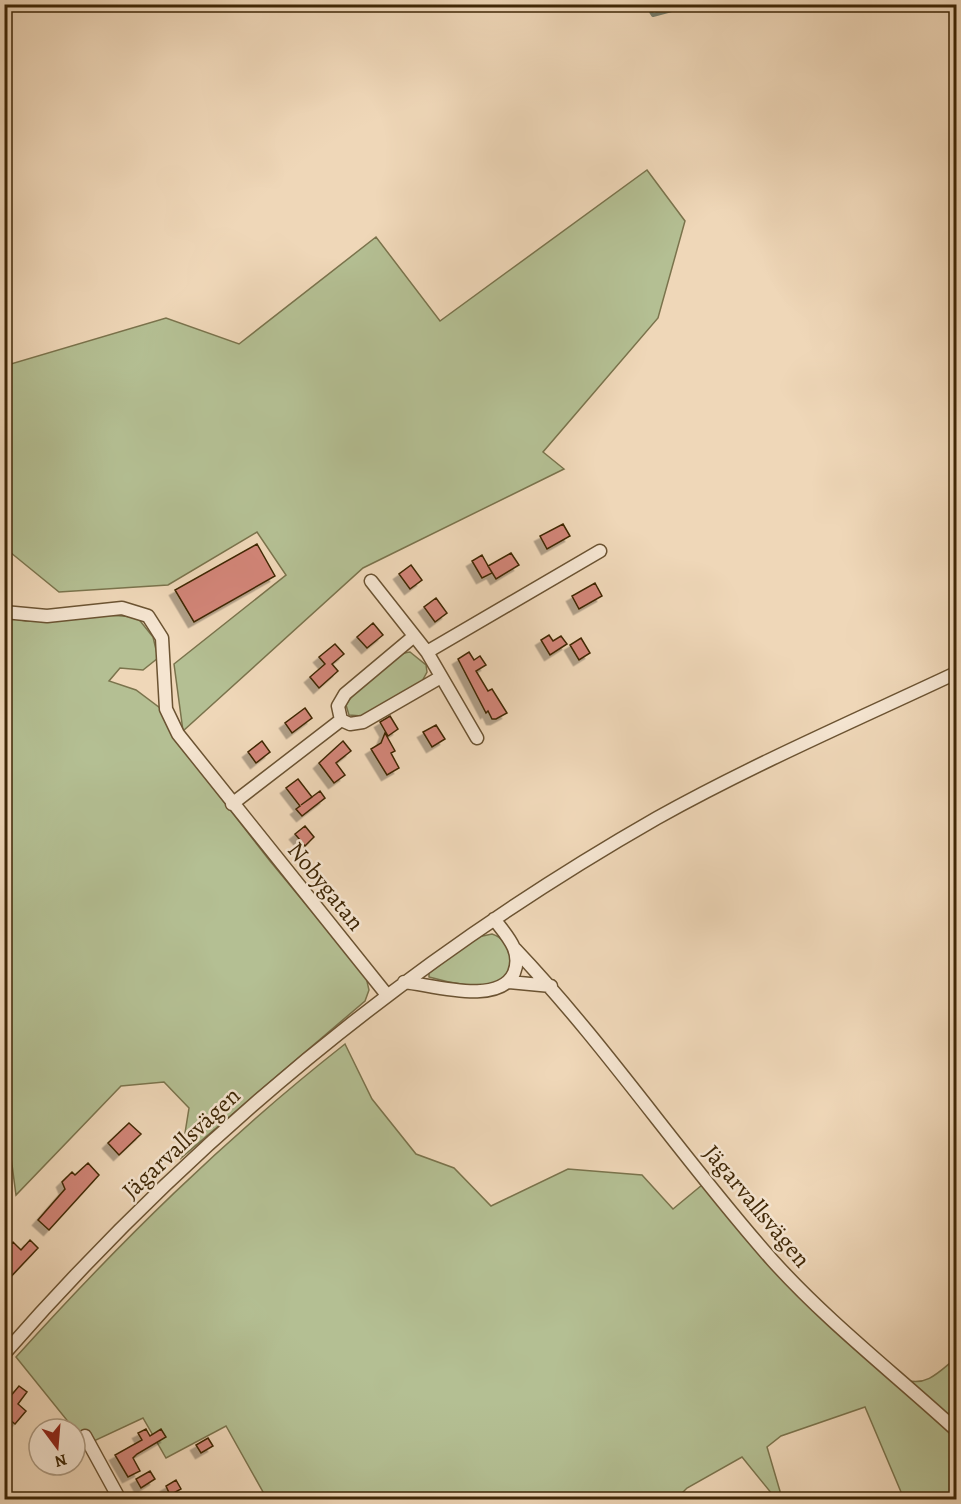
<svg xmlns="http://www.w3.org/2000/svg" width="961" height="1504" font-family="Alegreya,serif">
<style>
.green{fill:#b4bf93;stroke:#7a734c;stroke-width:1.5}
.lines{fill:none;stroke-linecap:round;stroke-linejoin:round}
.stream{stroke:#767e6e;stroke-width:4}
.building{fill:#d28578;stroke:#3f2706;stroke-width:1.5;filter:url(#shadow)}
.minor-casing{stroke:#6b5332;stroke-width:15}
.minor{stroke:#f5e5d1;stroke-width:12}
.labels{text-anchor:middle;stroke-width:5;stroke-linejoin:round;paint-order:stroke}
.street-label{font-size:24px;fill:#3f2706;stroke:#f5e5d1}
</style>
<defs>
<filter id="shadow"><feDropShadow dx="-5.5" dy="5.5" stdDeviation="0" flood-color="#0004"/></filter>
</defs>
<rect width="100%" height="100%" fill="#efd7b8"/>
<filter id="stains"><feTurbulence type="fractalNoise" baseFrequency=".00333" numOctaves="4"/><feColorMatrix values="0 0 0 0 .2 0 0 0 0 .09 0 0 0 0 .02 0 0 0 .5 -.17"/></filter>
<radialGradient id="worn" r=".72"><stop offset=".6" stop-color="#630" stop-opacity="0"/><stop offset="1" stop-color="#630" stop-opacity=".3"/></radialGradient>
<path class="green" d="M647,170L685,221L658,318L543,452L564,469L363,568L183,731L174,664L286,575L257,532L168,585L59,592L5,548L4,366L166,318L239,344L376,237L440,321Z
M107,615L137,617L153,637L158,658L143,670L120,668L109,681L136,690L164,711L176,740L270,861L366,977L369,990L365,1001L181,1158L189,1108L164,1082L121,1086L16,1195L4,1104V617L26,621Z
M410,652L426,665L427,672L421,683L362,716L349,715L346,705C355,689 393,653 410,652Z
M492,934C512,940 518,971 498,982C482,990 446,982 429,977V973L478,937Z
M345,1044L372,1099L416,1154L454,1168L491,1206L568,1169L642,1175L673,1209L702,1185L787,1284L956,1435V1499H904L865,1407L781,1436L767,1447L782,1498L772,1494L742,1457L687,1488L676,1499H267L226,1426L166,1458L143,1418L94,1441L74,1429L16,1357C120,1242 223,1140 345,1044Z
M956,1358V1425L906,1380C927,1387 941,1370 956,1358Z"/>
<g class="lines">
<path class="stream" d="M646,4L653,15L694,4"/>
</g>
<path class="building" d="M563,524L570,536L547,549L540,536Z
M257,544L275,576L194,622L175,590Z
M511,553L519,565L496,579L488,566Z
M482,555L492,573L482,578L472,561Z
M411,565L422,580L410,589L399,574Z
M595,583L602,596L579,609L572,596Z
M436,598L447,613L435,622L424,607Z
M373,623L383,635L367,648L357,637Z
M549,635L553,641L561,636L567,644L550,655L541,640Z
M581,638L590,653L579,660L570,645Z
M335,644L344,654L332,664L338,671L319,688L310,677L325,664L319,657Z
M469,652L474,660L480,656L486,665L476,671L488,691L492,689L507,713L496,719H492L488,711L486,713L458,659Z
M305,708L312,718L292,733L285,723Z
M390,716L398,729L388,736L380,722Z
M436,725L445,739L432,747L423,732Z
M385,733L395,751L391,753L399,768L387,775L371,749L381,743Z
M262,741L270,752L256,763L248,752Z
M343,741L351,751L336,763L345,775L334,783L319,763Z
M298,779L312,797L301,805L320,791L325,798L302,816L296,809L300,806L286,788Z
M305,826L314,837L305,846L295,834Z
M129,1123L141,1134L119,1155L108,1143Z
M88,1163L99,1175L49,1230L38,1220L65,1189L62,1182L72,1172L75,1175Z
M30,1240L38,1248L4,1284V1252L13,1242L21,1250Z
M19,1386L27,1392L18,1404L26,1411L15,1424L4,1415V1404Z
M146,1429L150,1436L161,1429L166,1437L137,1454L133,1458L140,1471L128,1477L115,1455L142,1440L138,1433Z
M208,1438L213,1446L201,1453L196,1445Z
M150,1471L155,1479L141,1488L136,1479Z
M176,1480L181,1489L170,1495L166,1486Z"/>
<g class="lines">
<defs>
<path id="minor" d="M371,581L427,652L477,738
M4,612L47,616L122,608L148,616L162,638L166,709L178,734L387,995
M413,637L345,694L338,706L341,720L350,724L363,722L441,677
M427,652L600,551
M232,804L341,720
M515,949C608,1047 683,1160 773,1261C828,1322 895,1374 956,1430
M404,982C433,985 499,1006 514,973C523,951 506,935 494,919
M509,982L551,986
M4,1354C191,1140 410,959 657,818C754,764 856,720 956,673
M85,1436L120,1500"/>
</defs>
<use href="#minor" class="minor-casing"/>
<use href="#minor" class="minor"/>
</g>
<g class="labels">
<g class="street-label">
<text transform="translate(326 886) rotate(51)" y="8">Nobygatan</text>
<text transform="translate(181 1143) rotate(-43)" y="8">Jägarvallsvägen</text>
<text transform="translate(757 1206) rotate(50)" y="8">Jägarvallsvägen</text>
</g>
</g>
<rect width="961" height="1504" fill="none" stroke="#efd7b8" stroke-width="24"/>
<rect x="6" y="6" width="949" height="1492" fill="none" stroke="#3f2706" stroke-width="3"/>
<rect x="12" y="12" width="937" height="1480" fill="none" stroke="#3f2706" stroke-width="1.5"/>
<g transform="translate(57 1447) rotate(164)"><circle r="28" fill="#f5e5d1" stroke="#ac9980" stroke-width="1.5"/>
<path d="M0-4.5L10 22L0 15L-10 22Z" fill="#8f2418"/>
<text y="-9" font-size="16" font-weight="bold" text-anchor="middle" fill="#3f2706">N</text>
</g>
<rect width="100%" height="100%" filter="url(#stains)"/>
<rect width="100%" height="100%" fill="url(#worn)"/>
</svg>
